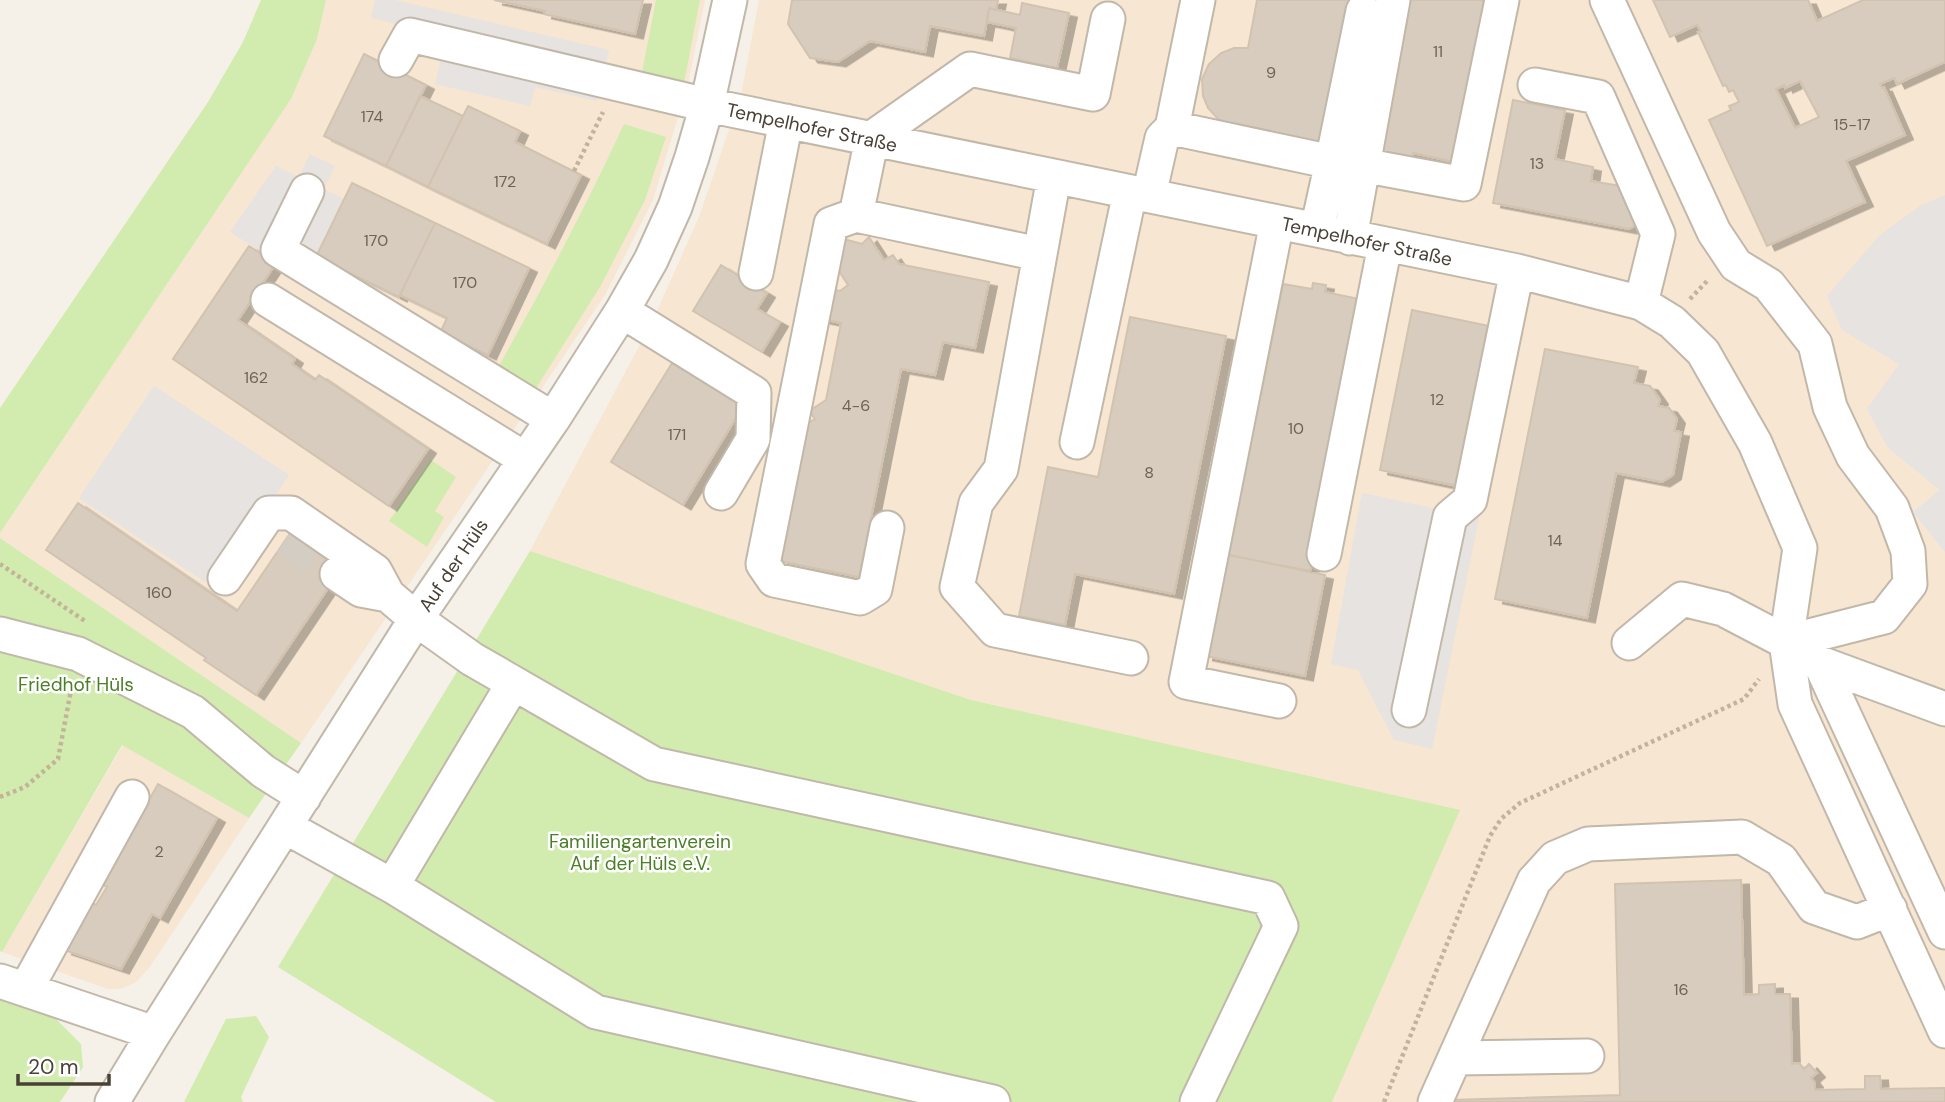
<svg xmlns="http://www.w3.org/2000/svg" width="1945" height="1102" font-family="'DM Sans',sans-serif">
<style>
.commercial{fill:#f7e6d2}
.green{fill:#d2ebaf}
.parking{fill:#e6e3e0}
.building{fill:#d7ccbd;stroke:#d2c3b0;stroke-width:2;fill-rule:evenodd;filter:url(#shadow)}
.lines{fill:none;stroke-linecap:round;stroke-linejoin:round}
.minor-tunnel{stroke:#d3cdc4;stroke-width:33;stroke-dasharray:33 17;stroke-linecap:butt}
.minor-casing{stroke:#c1b8aa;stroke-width:37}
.path{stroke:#c3b39a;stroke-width:4.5;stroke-dasharray:3.5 3.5;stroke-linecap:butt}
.minor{stroke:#fff;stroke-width:33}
.labels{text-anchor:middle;stroke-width:5;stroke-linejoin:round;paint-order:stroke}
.number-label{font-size:16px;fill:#6c6458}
.street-label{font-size:19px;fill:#494136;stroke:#fff}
.park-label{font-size:19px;fill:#4b7e26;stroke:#fff}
</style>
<defs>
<filter id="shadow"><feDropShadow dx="8" dy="4.5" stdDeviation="0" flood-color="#0004"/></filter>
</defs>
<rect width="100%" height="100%" fill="#f5f0e8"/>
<path class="commercial" d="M326,0H705L688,84L653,200L605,295L301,743L0,538V533L291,99L317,39Z
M759,0H1945V1102H1332L1459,811L971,700L530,551L653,320L699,217L741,95Z
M123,745L249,818L149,968L135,983L120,989H108L2,952Z"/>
<path class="green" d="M261,0H326L317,39L291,99L0,533V408L208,102L243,42Z
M656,0H700L684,83L642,72Z
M624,124L666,137L645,200L600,287L531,396L495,373C541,291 585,209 624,124Z
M431,460L456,477L435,511L444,517L427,547L389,521Z
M0,538L301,743L249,818L122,745L2,952L0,951Z
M530,551L971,700L1460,810L1332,1102H496L278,967Z
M0,994L50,1013L81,1044L83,1067L60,1102H0Z
M256,1016L269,1037L241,1097L243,1102H184L226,1019Z"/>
<path class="parking" d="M375,0H395L609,50L597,101L535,87L530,106L435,84L446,36L371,18Z
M310,154L335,166L324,189L344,199L305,278L230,232L276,166L299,177Z
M1945,195V552L1913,512L1940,490L1888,448L1867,409L1899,364L1842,330L1827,296L1880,235L1920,206Z
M154,386L289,475L258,522L249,516L205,582L79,498Z
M1362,493L1479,518L1432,749L1394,740L1358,670L1331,664Z"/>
<path class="building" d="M494,0H643L635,34L544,14L545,11Z
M792,0H998L996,10L989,8L984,36L930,26L925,52L870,41L838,62L810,58L788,24Z
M1257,0H1351L1323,144L1231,126L1219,120L1208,108L1203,96L1202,79L1209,64L1221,53L1234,48H1248Z
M1404,0H1491L1459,163L1413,153L1412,160L1378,153Z
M1653,0H1808L1817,21L1863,0H1945V62L1897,84L1894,78L1880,84L1882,88L1884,87L1905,135L1846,161L1865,202L1767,246L1709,120L1731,110L1729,106L1739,102L1733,90L1729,92L1726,85L1723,86L1698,32L1701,31L1697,25L1670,37ZM1800,81L1819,117L1795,128L1776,89L1784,85L1785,88Z
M1022,3L1069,13L1057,68L1010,58L1016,28L987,22L989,8L1020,15Z
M364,54L426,85L386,166L324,136Z
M420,96L463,116L428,187L386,166Z
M1513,100L1565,110L1555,159L1593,167L1591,181L1626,187L1637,224L1629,229L1493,203Z
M468,106L520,131L515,142L581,175L547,244L428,187Z
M352,183L435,223L399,297L316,257Z
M435,223L529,268L488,355L440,333L447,318L400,295Z
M869,237L884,260L893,255L899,264L989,282L975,348L943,342L935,375L901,369L859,577L779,561L806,424L815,419L809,411L826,400L841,323L817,318L823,287L840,291L848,285L833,262L841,258L844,239L862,244Z
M249,246L276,263L238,320L295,359L292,364L315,380L319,375L428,449L389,506L173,359Z
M721,265L767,293L757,309L780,322L762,352L693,311Z
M1313,283L1326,285L1325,292L1364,300L1310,571L1228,555L1283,284L1312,289Z
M1412,310L1494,327L1462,487L1380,470Z
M1130,317L1226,336L1174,594L1075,574L1065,625L1019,616L1048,467L1098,477Z
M1545,349L1638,367L1634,383L1650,386L1660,400L1658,406L1669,408L1677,419L1674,431L1681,432L1673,475L1662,482L1616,473L1587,618L1495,599Z
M672,363L743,406L683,505L611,462Z
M78,503L237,611L295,526L347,560L256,695L204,660L206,658L46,550Z
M1225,554L1325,575L1305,676L1205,656Z
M158,784L217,818L160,918L152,914L121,969L64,950L91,902L96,905L107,887L101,884Z
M1741,880L1744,995L1759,994V985L1775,984V994H1790L1792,1064L1799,1063L1804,1069L1809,1064L1817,1073L1811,1078L1815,1083V1090L1865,1089V1076H1880L1881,1089L1945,1088V1102H1451V1100L1620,1095L1615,884Z"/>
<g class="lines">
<path class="minor-tunnel" d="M286,539L337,574"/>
<defs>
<path id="minor" d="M1607,0L1714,232L1736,265L1769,285L1815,344L1830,407L1853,456L1892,508L1908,551L1910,584L1884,617L1786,642
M396,60L410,35L707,105L1517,271L1641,303L1672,322L1703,352L1755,443L1800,548L1786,642L1795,704L1945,1031
M1535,85L1598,97L1658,234L1641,303
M1172,128L1332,162L1363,11
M1362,165L1464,184L1502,0
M1054,177L1001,469L976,503L957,587L995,630L1131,658
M307,191L278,250L553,419
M1149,195L1162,138L1172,128L1198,0
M856,215L872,138L970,69L1093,94L1108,19
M1277,222L1186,682L1279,701
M1317,230L1332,162
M1350,238L1393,0
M756,273L786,121
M268,300L525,459
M622,311L754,393L753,439L721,493
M1077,442L1130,192
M887,528L875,589L860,598L774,580L763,564L831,224L856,215L1039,254
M1324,554L1385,245
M337,574L361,590L388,595L416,619L472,659L654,764L1268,898L1281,926L1197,1102
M225,578L269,513H291L375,571L388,595
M0,634L78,654L193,712L263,771L304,797
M1629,643L1682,599L1723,609L1786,642L1820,663L1945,932
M1820,663L1945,709
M1409,710L1450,517L1470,500L1517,271
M286,827L392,886L596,1012L993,1102
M392,886L513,684
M0,981L154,1033
M26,989L132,797
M1455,1058L1587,1056
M112,1102L154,1033L416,619L553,419L622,311L651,260L675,207L692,157L707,105L730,0
M1435,1102L1534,881L1555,858L1588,844L1742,837L1781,860L1814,907L1857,922L1890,909"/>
</defs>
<use href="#minor" class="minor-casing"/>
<path class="path" d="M574,171L603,112
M1690,299L1708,280
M0,564L85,621
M0,797L25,787L58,759L72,685
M1384,1102L1490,836L1501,819L1520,803L1744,699L1759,679"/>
<use href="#minor" class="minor"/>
</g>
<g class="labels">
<g class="number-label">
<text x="1438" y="57">11</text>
<text x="1271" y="78">9</text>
<text x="372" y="122">174</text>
<text x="1852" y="130">15-17</text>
<text x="1537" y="169">13</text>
<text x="505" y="187">172</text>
<text x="376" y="246">170</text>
<text x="465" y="288">170</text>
<text x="256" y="383">162</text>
<text x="1437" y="405">12</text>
<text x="856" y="411">4-6</text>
<text x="1296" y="434">10</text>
<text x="677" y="440">171</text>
<text x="1149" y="478">8</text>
<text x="1555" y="546">14</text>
<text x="159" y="598">160</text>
<text x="159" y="857">2</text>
<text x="1681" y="995">16</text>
</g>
<g class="street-label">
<text transform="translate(812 127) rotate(12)" y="7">Tempelhofer Straße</text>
<text transform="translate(1367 241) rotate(12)" y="7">Tempelhofer Straße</text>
<text transform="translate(453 565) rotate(-56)" y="7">Auf der Hüls</text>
</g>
<g class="park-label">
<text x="76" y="691">Friedhof Hüls</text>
<text x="640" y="848">Familiengartenverein<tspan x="640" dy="22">Auf der Hüls e.V.</tspan></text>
</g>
</g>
<path d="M18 1074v10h91v-10" fill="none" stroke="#494136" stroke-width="3.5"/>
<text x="28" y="1074" font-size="21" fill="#494136" stroke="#ffffff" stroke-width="5" paint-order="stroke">20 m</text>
</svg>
